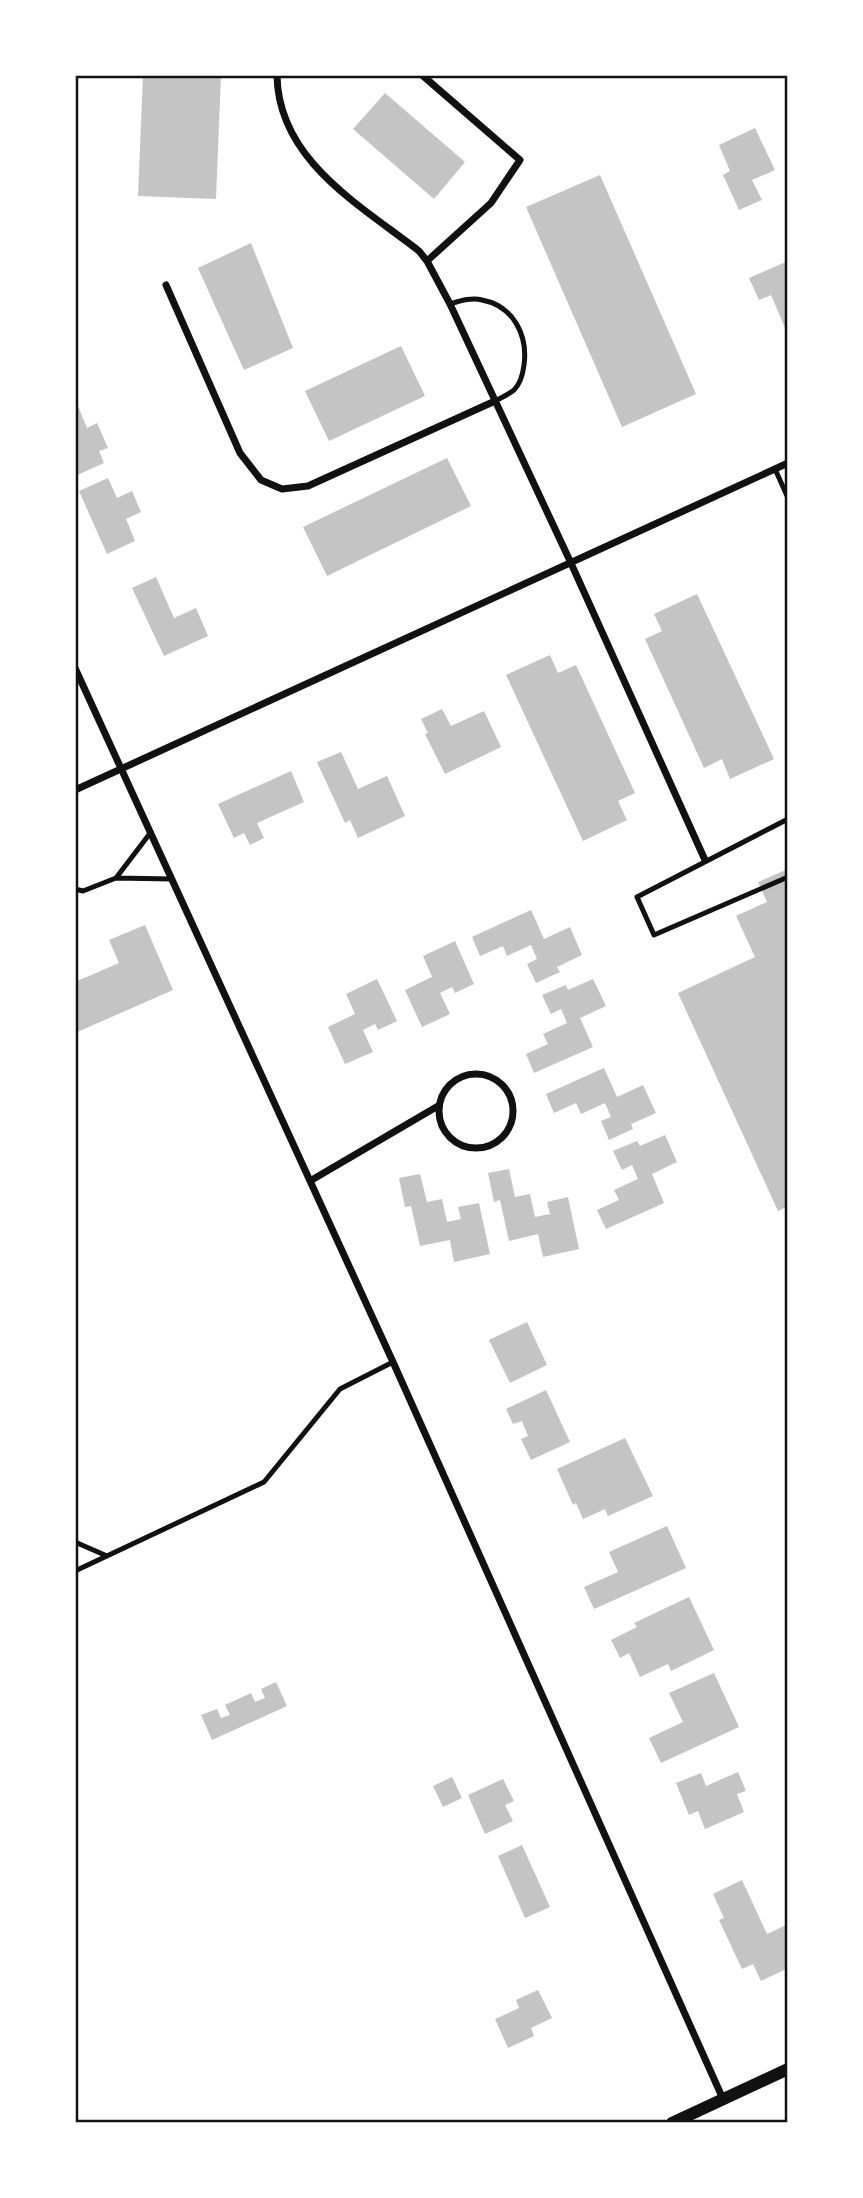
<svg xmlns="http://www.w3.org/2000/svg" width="863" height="2198" font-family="Montserrat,sans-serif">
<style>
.building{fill:#c4c4c4}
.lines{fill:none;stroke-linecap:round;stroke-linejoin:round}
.service{stroke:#111;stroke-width:5}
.minor{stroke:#111;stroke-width:7}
.tertiary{stroke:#111;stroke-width:12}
.neatline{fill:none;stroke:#111;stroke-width:2.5}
</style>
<rect width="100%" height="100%" fill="#fff"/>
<path class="building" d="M143,75H221L216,199L138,196Z
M385,93L465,162L434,199L353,129Z
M755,128L775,170L752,180L762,200L739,210L723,175L730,171L719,145Z
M600,175L696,394L622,427L526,207Z
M251,243L293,348L244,370L198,268Z
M788,261V335L771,295L759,300L749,278Z
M401,346L425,396L329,441L305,391Z
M78,406L87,428L97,423L108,448L99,451L104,463L75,476V407Z
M447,458L471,506L327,576L303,527Z
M108,478L117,498L132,491L141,512L126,519L135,541L107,554L79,491Z
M156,577L174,618L196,608L208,636L164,656L132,588Z
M697,594L774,759L730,779L722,759L704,768L645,639L662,631L654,614Z
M550,655L558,673L576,665L635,793L618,801L627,820L583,841L506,675Z
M442,709L451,726L484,711L501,747L445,774L425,734L428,733L421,719Z
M341,752L358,789L387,776L405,816L358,838L350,820L345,823L317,762Z
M291,771L304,802L257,823L264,838L250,845L244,833L234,838L218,804Z
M788,869V1206L778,1211L678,993L755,957L736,916L767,902L758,882Z
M531,910L544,939L570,927L582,955L557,967L560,972L536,983L527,964L537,959L531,945L507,956L503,946L480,956L472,937Z
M145,925L173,990L75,1033V982L119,963L109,940Z
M455,941L474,984L455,993L452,987L440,993L450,1014L422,1027L405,990L432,977L423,956Z
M377,979L397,1021L378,1030L375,1024L363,1030L373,1052L345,1064L328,1027L355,1014L346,994Z
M593,979L606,1006L580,1018L593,1047L534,1073L526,1054L548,1044L543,1034L567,1023L561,1009L551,1014L542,995L566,985L568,990Z
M604,1068L617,1097L643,1085L656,1113L631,1124L633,1129L609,1140L601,1121L611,1117L605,1103L581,1114L576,1103L554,1113L546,1094Z
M665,1135L677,1162L652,1174L664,1203L606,1229L597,1210L619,1200L614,1190L638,1179L632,1165L622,1170L613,1151L637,1141L640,1146Z
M509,1169L515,1197L530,1194L535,1217L550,1214L547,1202L568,1197L579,1249L543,1257L538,1234L509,1241L500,1200L494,1202L488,1173Z
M420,1174L427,1202L442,1199L447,1222L461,1219L458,1207L479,1203L490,1254L454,1262L450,1240L420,1246L411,1206L405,1207L399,1178Z
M527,1322L547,1365L510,1383L489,1340Z
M546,1390L570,1442L531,1460L521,1439L528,1436L522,1421L513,1424L506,1409Z
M625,1438L653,1496L608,1516L605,1509L583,1519L576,1503L573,1505L557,1469Z
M667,1526L686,1568L594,1609L584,1587L618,1572L609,1552Z
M689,1597L714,1650L671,1671L668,1664L640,1677L629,1653L620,1658L611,1640L637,1627L634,1623Z
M714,1673L739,1727L661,1763L649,1738L683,1722L669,1693Z
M276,1682L287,1706L212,1740L201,1715L217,1709L221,1718L230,1715L225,1705L251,1693L255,1702L265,1698L261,1689Z
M738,1772L746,1791L737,1794L744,1812L705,1829L698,1811L689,1815L676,1783L701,1773L706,1786Z
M452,1777L462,1798L443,1807L433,1786Z
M503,1779L514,1801L505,1805L513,1821L485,1834L468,1795Z
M522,1845L550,1907L525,1918L498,1856Z
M742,1880L767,1934L788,1924V1968L761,1981L753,1964L742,1969L719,1920L724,1918L713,1894Z
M538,1990L552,2018L531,2028L534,2036L508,2048L495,2019L519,2008L516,2000Z"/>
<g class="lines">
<path class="service" d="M450,304C460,301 472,297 482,300C514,306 528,336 524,365C523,373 520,384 514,390C509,394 501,398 495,401
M775,469L788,498
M788,819L637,897L654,935L788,877
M151,832L116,878L172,879
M75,889L83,891L116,878
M75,1542L107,1556
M75,1571L264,1482L340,1389L393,1362"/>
<path class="minor" d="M277,75C278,160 360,205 419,251L427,261L450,304L570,561L705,860
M422,75L520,160L491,203L427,261
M166,285L240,453L261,480L282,489L308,486L495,401
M75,668L393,1362L723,2099
M75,790L788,463
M439 1111a37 37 0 1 1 74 0a37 37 0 1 1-74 0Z
M310,1181L438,1106"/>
<path class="tertiary" d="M672,2123L788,2069"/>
</g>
<rect width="863" height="2198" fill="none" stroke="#ffffff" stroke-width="154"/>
<rect x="77" y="77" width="709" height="2044" class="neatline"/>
</svg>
